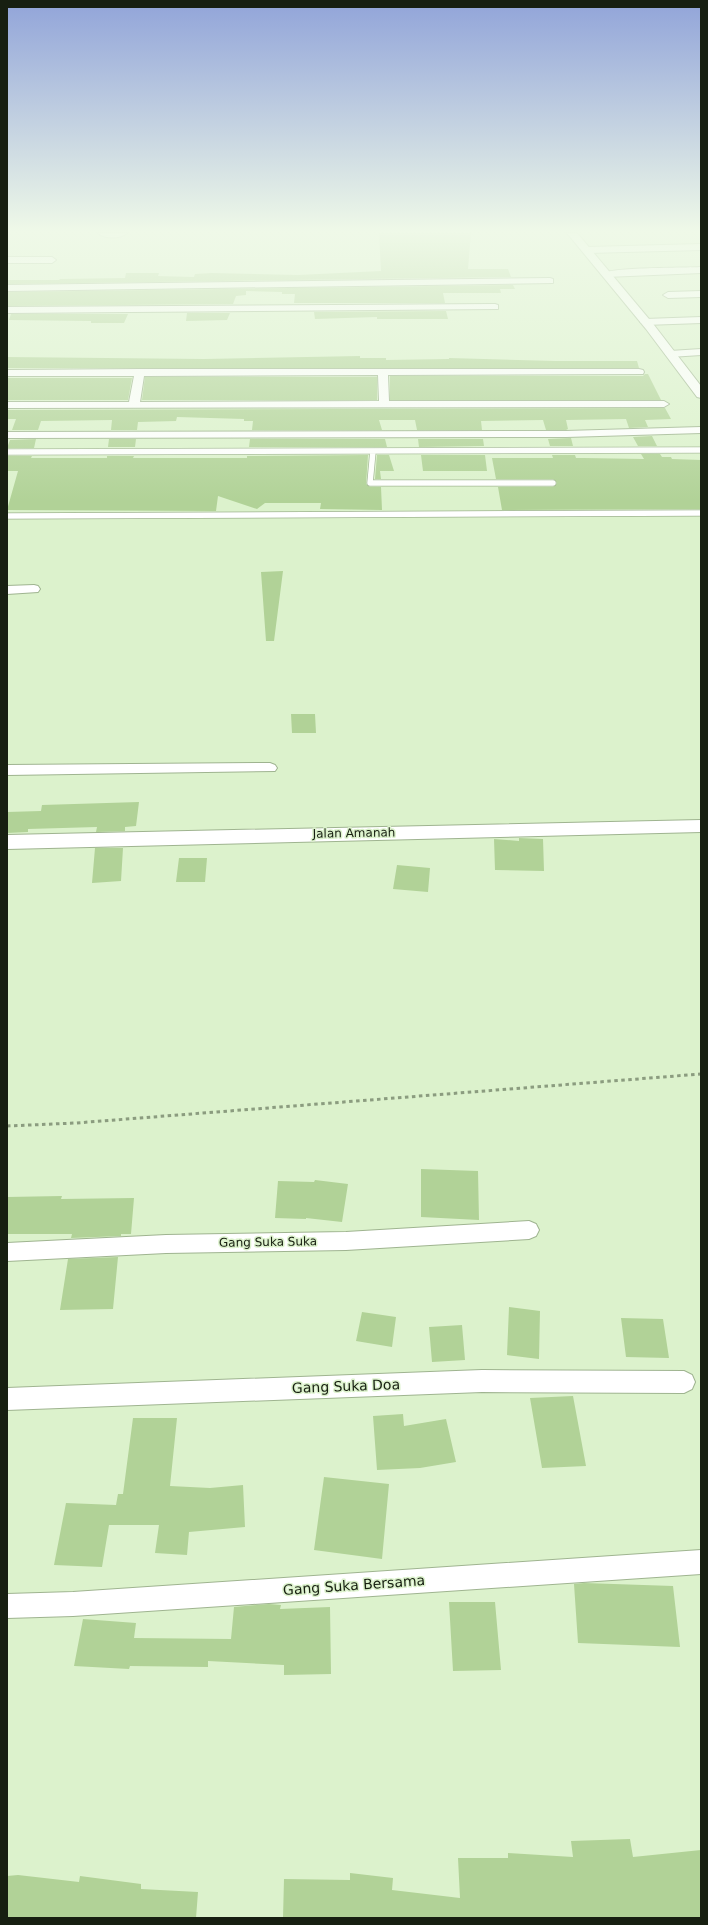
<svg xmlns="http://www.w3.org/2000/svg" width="708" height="1925" font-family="'DejaVu Sans',sans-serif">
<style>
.building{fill:#b1d297}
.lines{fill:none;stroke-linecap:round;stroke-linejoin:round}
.service-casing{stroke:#9fb490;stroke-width:7}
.minor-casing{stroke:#9fb490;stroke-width:2}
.tertiary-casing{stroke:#9fb490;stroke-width:2}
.path{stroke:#8b9c7f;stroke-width:3;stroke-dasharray:3.5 3.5;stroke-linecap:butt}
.service{stroke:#fff;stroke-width:5.5}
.minor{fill:#fff;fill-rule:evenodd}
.tertiary{fill:#fff;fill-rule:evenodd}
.labels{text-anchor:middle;stroke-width:3;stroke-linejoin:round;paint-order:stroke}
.street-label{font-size:12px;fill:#171f11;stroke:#dcf2cc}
.near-street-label{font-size:14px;fill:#171f11;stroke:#dcf2cc}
</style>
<rect width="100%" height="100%" fill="#dcf2cc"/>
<path class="building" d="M379,233H471L468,269H508L511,277L7,284V280H59L60,279L125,278L126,273H159L158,276L194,277L195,274L212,273L298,275L381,271Z
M513,285L515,289H500L501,293H443L445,303H294L295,294H282V292L246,291V295L236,296L233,304L7,306V292Z
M446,311L448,319H377V317L315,319L314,312Z
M187,313H230L227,320L186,321Z
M11,314H128L124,323H91V321L9,320Z
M360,356V358H386V360L449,359V358L556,361H637L639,368H7V357L204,359Z
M645,374H648L661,400H390V376H643Z
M145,377H377V400H142Z
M7,378H132L128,400H7Z
M665,408L671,419L645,420L648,427L629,428L626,419L566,420L568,429L566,430H546L543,420L481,421L482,430H417L415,420H379L382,430H252L253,421H244V419L177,417L176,421L138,422L137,430H111L112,420L41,421L38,430H12L16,419H7V410Z
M652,436L657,446H638L633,437Z
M571,438L573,446H550L548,439Z
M36,439L34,448H7L10,440Z
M109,439H136L135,447H108Z
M250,439H385L387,447H249Z
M418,439H483L484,446L419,447Z
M641,454H660L662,457H671L672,459L701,460V509L502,510L498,487H553L557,483L553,479H496L492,458H553L552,455H575L576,458H583L644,459Z
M368,455L366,484L370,487H381L382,510L320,509L321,503H265L257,509L218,496L216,511L7,510L18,471H7V456H32L31,458H107V456H134L133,458H247V456Z
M377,455H389L394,471H380L381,479H375Z
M421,455H485L487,471H423Z
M283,571L274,641H266L261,572Z
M291,714H315L316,733H292Z
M139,802L136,826L125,827V831L96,832L97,827L28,829V832L7,833V812L41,811L42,805Z
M519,838L543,839L544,871L495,870L494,839L519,841Z
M95,848H123L121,881L92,883Z
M179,858H207L205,882H176Z
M397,865L430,868L428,892L393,889Z
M421,1169L478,1171L479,1220L421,1217Z
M315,1180L348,1184L342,1222L306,1218V1219L275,1218L278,1181L314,1182Z
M62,1196L61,1199L134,1198L131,1234H121V1236L71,1238L72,1234H7V1197Z
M118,1257L113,1309L60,1310L68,1259Z
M509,1307L540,1311L539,1359L507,1355Z
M362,1312L396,1317L392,1347L356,1341Z
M621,1318L663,1319L669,1358L626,1357Z
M462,1325L465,1360L432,1362L429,1327Z
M573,1396L586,1466L542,1468L530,1398Z
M403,1414L404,1426L446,1419L456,1462L420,1468L377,1470L373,1416Z
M133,1418H177L170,1486L210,1488L243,1485L245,1527L189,1532L187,1555L155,1553L159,1525H109L102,1567L54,1565L66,1503L116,1505L118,1494H123Z
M324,1477L389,1484L382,1559L314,1550Z
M584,1583L673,1586L680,1647L578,1643L574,1584Z
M449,1602H495L501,1670L453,1671Z
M269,1604L281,1605L280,1609L330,1607L331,1674L284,1675V1665L208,1661V1667L130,1666L129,1669L74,1666L83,1619L136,1623L134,1638L231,1639L234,1607Z
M630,1839L633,1857L701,1850V1918H283L284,1879L350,1880V1873L393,1878L392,1890L460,1898L458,1858H508V1853L573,1857L571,1841Z
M18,1875L79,1882L80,1876L141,1884V1889L198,1892L196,1918H7V1876Z"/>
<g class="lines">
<defs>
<path id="service" d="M373,451L370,483H553
M7,452L701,450
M7,516L701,513"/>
<path id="minor" d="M98,233H127C120,239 105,239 98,233Z
M701,244V250L588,253L584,250L588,247Z
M7,257H52L56,260L52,263H7Z
M701,267V273L606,277L602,274C609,267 685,268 701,267Z
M550,278L553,279V283L7,291V285Z
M701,291V297L668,298L663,295L668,292Z
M495,304L498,305V309L7,313V307Z
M701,317V323L645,325L640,322L645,319Z
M701,349V355L670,357L665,354L670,351Z
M140,369H639L643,370L644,372L643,374L388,375L389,401H664L669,404L664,407L7,408V402H129L134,376H7V370ZM378,375L379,401L140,402L144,376Z
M701,427V433L566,437L7,438V432L566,431Z
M34,585L38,586L40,589L38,592L7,594V586Z
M270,763L275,765L277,768L275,771L7,775V765Z
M529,1221L536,1224L539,1230L536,1236L529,1239L346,1250L166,1253L7,1261V1243L166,1235L346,1232Z
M482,1370L684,1371L692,1375L695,1382L692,1389L684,1393L482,1392L7,1410V1388Z
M701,1550V1574L73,1616L7,1618V1594L73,1592Z"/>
<path id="tertiary" d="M567,233H577L654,325L701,386V398L697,397L646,329Z
M701,820V832L7,849V835Z"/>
</defs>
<use href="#service" class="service-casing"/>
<use href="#minor" class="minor-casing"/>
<use href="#tertiary" class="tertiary-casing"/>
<path class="path" d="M7,1126L76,1123L701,1074"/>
<use href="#service" class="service"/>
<use href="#minor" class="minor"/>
<use href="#tertiary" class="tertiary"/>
</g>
<linearGradient id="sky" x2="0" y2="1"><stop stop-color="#91a4d9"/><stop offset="0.46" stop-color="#eff9e8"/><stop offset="1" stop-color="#eff9e8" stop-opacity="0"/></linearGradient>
<rect width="708" height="502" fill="url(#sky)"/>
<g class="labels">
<g class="street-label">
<text transform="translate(354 833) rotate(-1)" y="4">Jalan Amanah</text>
<text transform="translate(268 1242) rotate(-1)" y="4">Gang Suka Suka</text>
</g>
<g class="near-street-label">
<text transform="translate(346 1386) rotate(-2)" y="5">Gang Suka Doa</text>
<text transform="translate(354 1585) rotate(-4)" y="5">Gang Suka Bersama</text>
</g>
</g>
<rect width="708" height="1925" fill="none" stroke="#171f11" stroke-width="16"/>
</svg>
